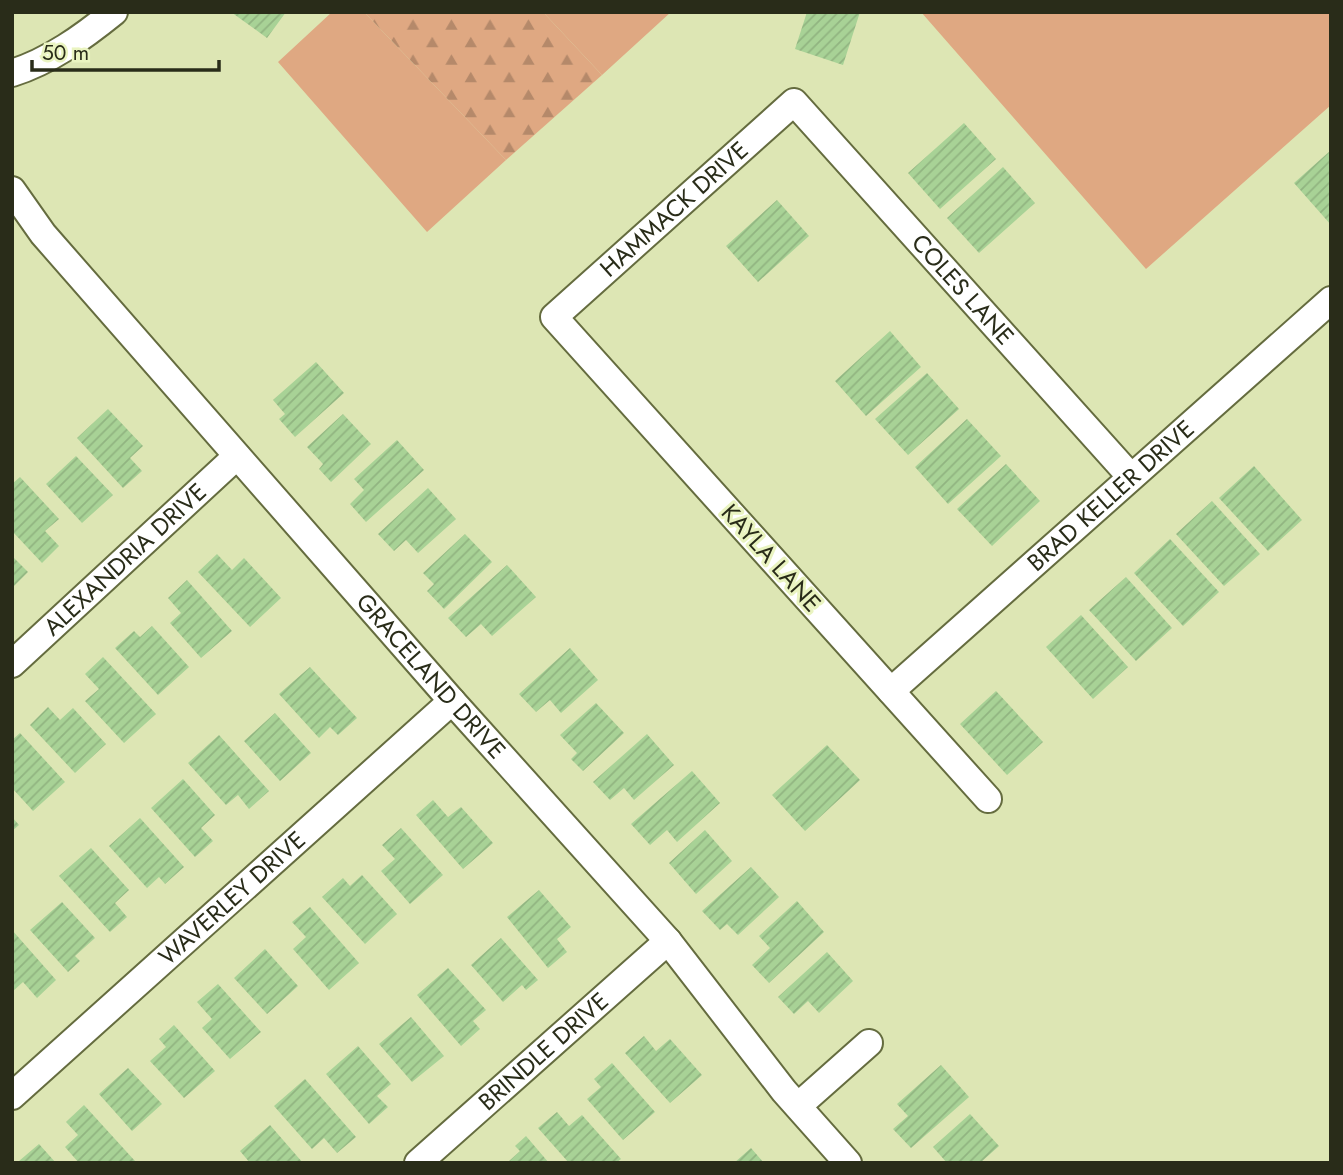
<svg xmlns="http://www.w3.org/2000/svg" width="1343" height="1175" font-family="Jost,sans-serif">
<style>
.green{fill:#dfa882}
.forest{fill:url(#forest-firs)}
.building{fill:url(#building-hatch)}
.lines{fill:none;stroke-linecap:round;stroke-linejoin:round}
.street-casing{stroke:#656c3f;stroke-width:30}
.street{stroke:#fff;stroke-width:26}
.labels{text-anchor:middle;stroke-width:6;stroke-linejoin:round;paint-order:stroke}
.street-label{font-size:24px;fill:#292c19;stroke:#eaf4c1}
</style>
<defs>
<pattern id="forest-firs" width="22" height="20" patternUnits="userSpaceOnUse" patternTransform="scale(1.75)"><rect width="22" height="20" fill="#dfa882"/><path d="M5 1l3.5 6h-7zM16 11l3.5 6h-7z" fill="#b5896a"/></pattern>
<pattern id="building-hatch" width="6" height="6" patternUnits="userSpaceOnUse" patternTransform="scale(1.75)"><rect width="6" height="6" fill="#a8d296"/><path d="M-1 1l2-2M0 6l6-6M5 7l2-2" fill="none" stroke="#91b481"/></pattern>
</defs>
<rect width="100%" height="100%" fill="#dde6b4"/>
<path class="green" d="M332,12H364L506,160L427,232L278,62Z
M543,12H671L602,75Z
M921,12H1331V105L1146,269Z"/>
<path class="forest" d="M364,12H543L602,75L506,160Z"/>
<path class="building" d="M231,12H286L267,38Z
M807,12H860L843,65L795,49Z
M964,123L996,159L940,209L908,173Z
M1330,151L1331,152V225L1294,183Z
M1003,167L1035,203L979,253L947,218Z
M777,200L809,236L758,282L726,246Z
M890,331L921,367L866,416L835,381Z
M316,362L344,393L295,437L279,419L285,414L273,400Z
M927,373L959,409L908,455L875,419Z
M108,409L143,446L130,458L142,471L123,488L77,438Z
M343,414L371,444L331,482L319,469L323,464L307,447Z
M967,419L1001,456L948,504L915,467Z
M397,440L424,470L366,522L350,504L364,490L354,479Z
M76,456L113,495L82,523L46,484Z
M1006,464L1040,501L992,546L957,509Z
M1254,466L1302,520L1268,551L1219,498Z
M20,477L59,519L45,531L59,546L42,563L12,531V484Z
M428,488L456,519L418,553L406,540L394,551L378,534Z
M1212,501L1260,554L1224,586L1176,534Z
M465,534L492,562L444,609L427,591L434,584L423,573Z
M1170,539L1219,592L1183,626L1134,573Z
M217,554L232,570L244,558L281,598L250,627L198,572Z
M12,556L28,572L12,588Z
M507,565L536,597L492,636L481,624L466,637L448,618Z
M1126,577L1172,628L1136,661L1089,610Z
M187,580L232,631L201,658L170,623L181,613L168,598Z
M1081,615L1128,667L1093,699L1046,647Z
M152,626L189,667L158,695L115,648L134,631L140,637Z
M570,648L598,680L561,713L550,700L536,712L519,694Z
M103,657L156,714L124,743L85,701L99,689L85,674Z
M310,667L357,718L338,735L330,727L319,738L279,694Z
M996,691L1043,742L1007,775L960,724Z
M596,703L624,733L583,771L571,759L577,753L560,735Z
M48,707L60,720L73,708L106,744L75,773L30,725Z
M275,713L311,753L280,781L244,741Z
M20,733L65,782L33,811L12,788V740Z
M647,734L674,765L634,800L624,788L610,800L593,782Z
M219,735L269,791L249,809L238,795L226,805L188,763Z
M827,745L860,780L805,831L772,795Z
M692,771L720,803L677,842L667,830L650,845L631,824Z
M183,779L215,815L201,828L213,841L195,857L151,808Z
M433,800L448,817L461,807L493,843L463,869L416,815Z
M12,817L19,825L12,831Z
M140,818L184,867L165,884L159,877L147,888L109,846Z
M401,828L443,875L410,904L381,871L395,859L382,845Z
M705,830L732,861L696,894L669,863Z
M91,848L129,890L115,903L127,917L110,932L59,876Z
M751,867L779,897L738,935L727,924L720,930L702,911Z
M362,875L397,914L365,944L322,897L343,878L350,886Z
M539,890L571,927L557,939L567,952L548,968L507,917Z
M797,901L824,932L769,983L752,965L770,948L759,936Z
M62,902L95,938L75,956L80,961L68,972L30,930Z
M310,907L359,963L329,990L293,949L306,937L292,922Z
M12,930L56,980L37,998L23,982L12,992Z
M501,938L538,980L526,990L522,985L503,1002L471,965Z
M265,949L298,986L267,1014L234,978Z
M827,952L853,981L819,1013L808,1001L794,1014L778,997Z
M448,968L486,1010L473,1021L480,1029L461,1046L417,995Z
M218,984L261,1032L230,1059L202,1028L212,1019L197,1002Z
M411,1017L444,1056L412,1082L379,1044Z
M174,1025L215,1071L184,1098L150,1061L166,1047L159,1039Z
M644,1036L656,1051L670,1039L702,1075L670,1103L625,1053Z
M358,1046L391,1084L377,1096L388,1107L369,1124L326,1074Z
M612,1063L655,1112L623,1140L587,1099L601,1087L594,1079Z
M941,1065L969,1097L911,1148L893,1129L908,1116L897,1104Z
M128,1068L162,1104L132,1131L99,1094Z
M305,1079L356,1137L337,1153L324,1138L312,1149L274,1106Z
M84,1105L135,1161L132,1163H79L65,1147L78,1135L66,1122Z
M557,1112L569,1126L582,1115L621,1159L616,1163H569L538,1128Z
M970,1114L999,1146L980,1163H947L933,1147Z
M270,1125L303,1163H250L240,1151Z
M526,1136L549,1163H507L520,1151L515,1146Z
M39,1144L56,1163H21L19,1161Z
M751,1148L764,1163H734Z"/>
<g class="lines">
<defs>
<g id="street">
<path d="M12,73C50,61 83,37 114,12"/>
<path id="s1" d="M12,190L43,234L452,701L668,941L784,1091L848,1163"/>
<path id="s2" d="M12,664L237,456"/>
<path id="s3" d="M891,691L1331,300"/>
<path id="s4" d="M988,799L554,317L794,102L1131,477"/>
<path id="s5" d="M12,1096L452,701"/>
<path d="M798,1106L869,1043"/>
<path id="s6" d="M418,1163L668,941"/>
</g>
</defs>
<use href="#street" class="street-casing"/>
<use href="#street" class="street"/>
</g>
<g class="labels">
<g class="street-label">
<text dy="8" stroke="none"><textPath href="#s4" startOffset="810">HAMMACK DRIVE</textPath></text>
<text dy="8" stroke="none"><textPath href="#s4" startOffset="1223">COLES LANE</textPath></text>
<text dy="8" stroke="none"><textPath href="#s3" startOffset="294">BRAD KELLER DRIVE</textPath></text>
<text transform="translate(771 558) rotate(48)" y="8">KAYLA LANE</text>
<text dy="8" stroke="none"><textPath href="#s2" startOffset="154">ALEXANDRIA DRIVE</textPath></text>
<text dy="8" stroke="none"><textPath href="#s1" startOffset="642">GRACELAND DRIVE</textPath></text>
<text dy="8" stroke="none"><textPath href="#s5" startOffset="296">WAVERLEY DRIVE</textPath></text>
<text dy="8" stroke="none"><textPath href="#s6" startOffset="168">BRINDLE DRIVE</textPath></text>
</g>
</g>
<rect width="1343" height="1175" fill="none" stroke="#292c19" stroke-width="28"/>
<path d="M32 60v10h187v-10" fill="none" stroke="#292c19" stroke-width="3.5"/>
<text x="42" y="60" font-size="21" fill="#292c19" stroke="#eaf4c1" stroke-width="5" paint-order="stroke">50 m</text>
</svg>
